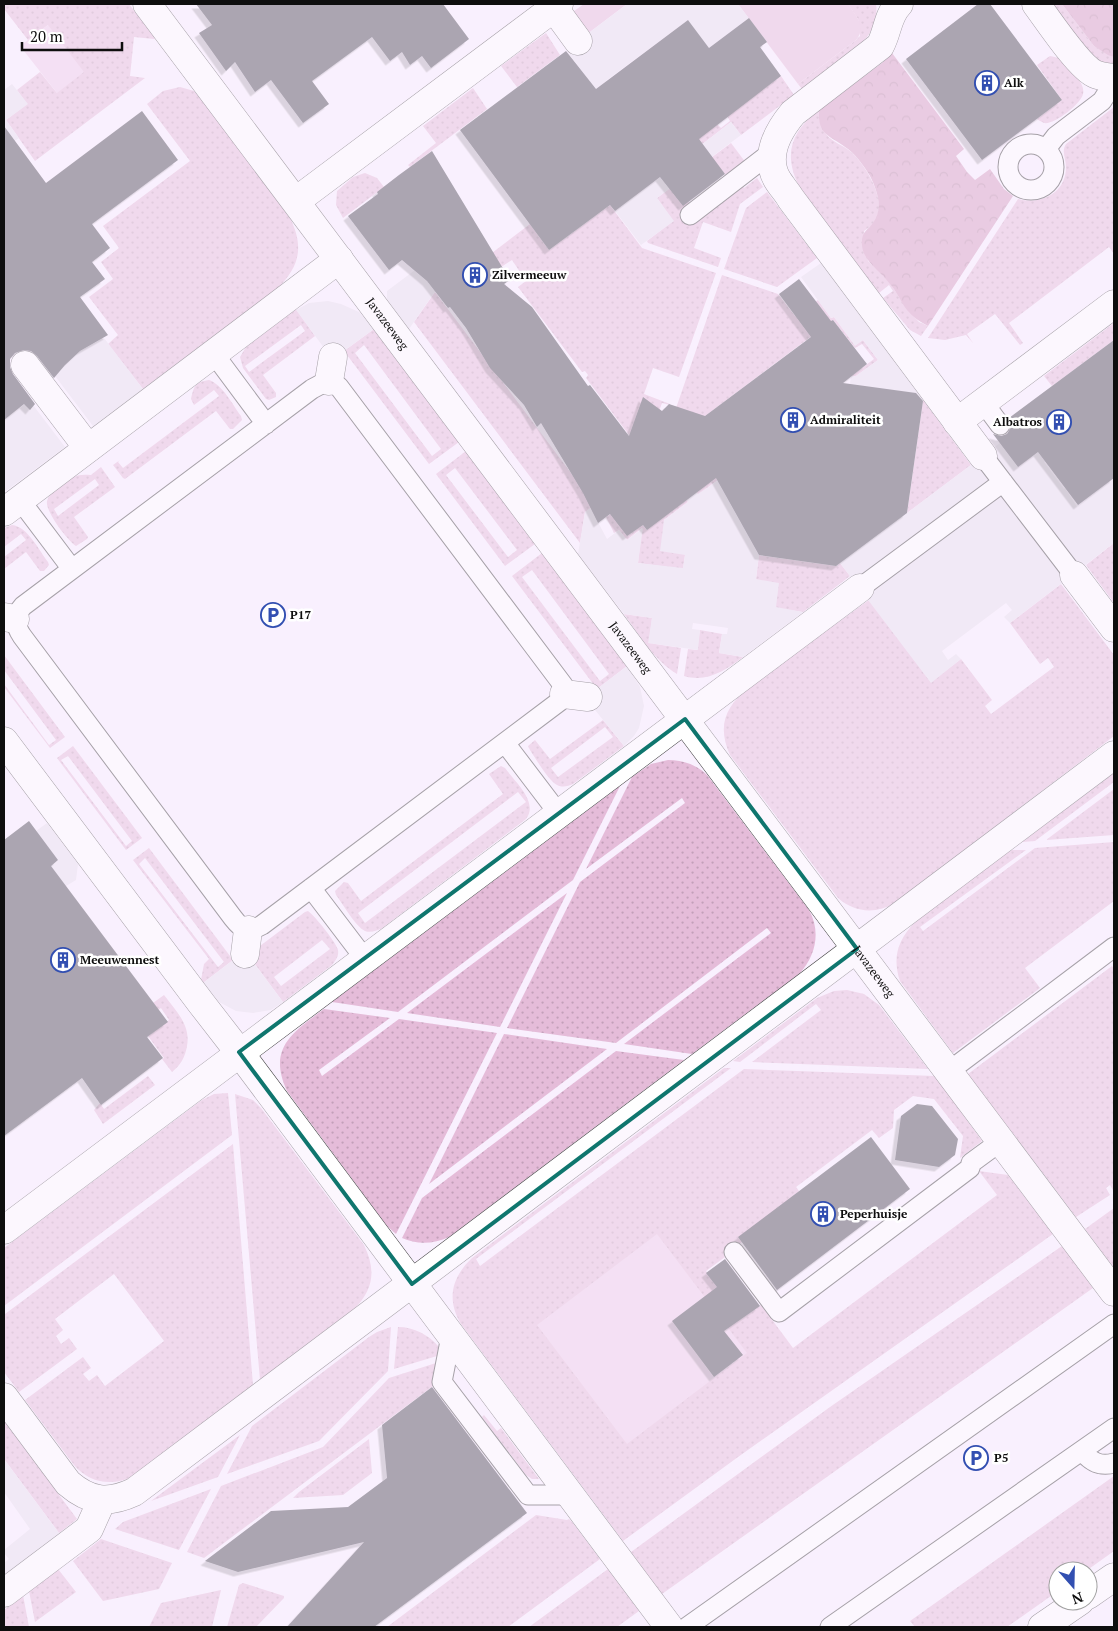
<svg xmlns="http://www.w3.org/2000/svg" width="1118" height="1631" font-family="'PT Serif',serif">
<style>
.grass{fill:url(#grass-dots);fill-rule:evenodd}
.forest{fill:url(#forest-crowns)}
.garden{fill:#e5bcd9}
.pitch{fill:#edcde8}
.plaza{fill:#e7dfed}
.building{fill:#4d4b56;filter:url(#shadow)}
.lines{fill:none;stroke-linecap:round;stroke-linejoin:round}
.lane-casing{stroke:#414141;stroke-width:21}
.street-casing{stroke:#414141;stroke-width:29}
.lane{stroke:#fff;stroke-width:19}
.street{stroke:#fff;stroke-width:28}
.marked{fill:none;stroke:#0f766e;stroke-width:4;stroke-linejoin:round}
.labels{text-anchor:middle;stroke-width:5;stroke-linejoin:round;paint-order:stroke}
.poi-label{font-size:12px;font-weight:bold;fill:#0e0e0e;stroke:#fff;text-anchor:start}
.street-label{font-size:12px;fill:#0e0e0e;stroke:#fff}
</style>
<defs>
<pattern id="grass-dots" width="8" height="8" patternUnits="userSpaceOnUse" patternTransform="scale(1.25)"><rect width="8" height="8" fill="#e5bcd9"/><path d="M2 2h.1M6 6h.1" fill="none" stroke="#c3a0b9" stroke-width="1.8" stroke-linecap="round"/></pattern>
<pattern id="forest-crowns" width="20" height="18" patternUnits="userSpaceOnUse" patternTransform="scale(1.25)"><rect width="20" height="18" fill="#d59dc0"/><path d="M2 6a3 3 0 1 1 6 0M12 15a3 3 0 1 1 6 0" fill="none" stroke="#b686a4"/></pattern>
<filter id="shadow"><feDropShadow dx="-4.5" dy="4.5" stdDeviation="0" flood-color="#0004"/></filter>
</defs>
<rect width="100%" height="100%" fill="#f9f0fe"/>
<path class="grass" d="M4,4H129L155,38L154,39L134,37L130,76L145,78L35,161L6,120L27,104L17,90L40,72L57,93L48,25L28,40L4,9Z
M848,4H876C878,18 873,31 863,42L802,89L798,84L856,40L860,36L858,19Z
M1051,4H1062L1094,46L1114,57V64L1102,62L1093,57Z
M546,33L560,55L517,87L501,66Z
M1050,56C1064,59 1063,60 1072,71C1077,78 1085,85 1083,94C1081,104 1054,125 1044,123C1042,122 1038,120 1037,119L1062,100L1037,65Z
M781,76L794,95L741,135L731,122L634,197L629,191L717,124L721,128L730,121L727,116Z
M180,87L194,91L199,96L290,218C304,246 300,266 278,288L143,389L108,344L118,335L89,297L113,279L101,262L119,248L103,226L190,161L147,104L163,91Z
M473,88L487,109L410,167L408,165L436,143L423,126Z
M1114,107V254L1109,247L1009,323L1023,343L1020,345L995,314L967,334L973,343L966,335L945,340L928,338L1018,199C1042,205 1066,193 1066,167C1066,158 1061,152 1066,144Z
M819,110C818,120 821,127 827,135C832,142 843,145 850,151C865,164 887,199 876,220C873,224 869,228 864,231L868,261L890,283L907,309L919,322L928,326L921,336L910,330L883,298L893,291L889,285L879,293L800,188C783,156 790,132 819,110Z
M731,143L746,163L727,177L717,164L681,191L690,204L743,186L744,188L757,178L763,187L740,204L731,232L703,222L694,248L721,258L718,267L648,243L647,241L673,221L657,198Z
M365,173L377,178L384,187L343,218L336,205L337,191L353,177Z
M767,192L817,258L777,287L724,269L746,208Z
M610,205L642,248L716,273L679,377L653,368L644,394L670,404V405L662,403L656,420L651,464L586,378L588,375L585,371L582,372L518,287L526,281L512,260L498,269L488,256L530,224L549,250Z
M722,275L778,294L795,316L818,300L831,318L834,317L855,345L863,340L878,360L856,376H851L874,359L862,344L855,348L833,320L672,441L723,476L698,495L683,475L665,440Z
M435,292L595,505L585,512L580,543L414,322Z
M296,309L315,336L263,375L276,393V397L269,400L266,399L243,368L240,357L246,347ZM301,325L305,331L249,372L245,366Z
M1114,323V340L1052,386L1044,376Z
M374,329L459,442L429,464L344,351ZM364,345L441,449L432,456L355,353Z
M209,380C223,385 232,404 241,416L242,420L233,429H230L216,411L125,479L123,478L113,465L120,460L118,462L123,468L219,396L214,390L194,405L191,399C194,387 194,382 209,380Z
M923,400L971,465L907,513Z
M466,451L535,544L505,566L436,474ZM455,468L517,550L508,557L446,475Z
M101,467L115,487L74,517L88,537L87,539L76,546C67,540 45,511 47,501C49,493 57,489 63,485C74,476 76,474 91,475ZM95,479L99,485L58,516L54,509Z
M661,467L688,502L664,520L685,555L683,569L638,563L642,528L627,540L619,530L614,533L606,517L611,514L642,524L647,530Z
M12,525C28,527 38,549 48,562L49,565L44,571H40L26,552L4,569V557L26,540L21,534L4,547V528Z
M1114,543V603L1086,565Z
M542,553L627,666L597,689L512,576ZM532,570L609,674L600,681L522,577Z
M759,555L836,566L840,563L850,576L803,612L775,608L756,579Z
M1061,584L1114,655V736L895,903C876,914 855,913 838,898L730,755C717,726 725,707 749,687L869,600L931,682L961,659L992,700L985,706L991,714L1054,667L1048,658L1040,664L1010,623Z
M624,614L652,618L649,643L681,648L677,674C654,660 640,636 624,614Z
M700,630L722,634L719,653L743,657C726,670 707,683 684,676L688,649L697,650Z
M4,655L65,737L50,748L4,687V684L49,745L56,740L4,670Z
M603,720L624,746L573,784C568,786 563,788 557,785C548,780 536,759 530,750L528,746L535,740L550,759ZM605,727L613,737L558,777L551,768Z
M73,746L142,838L126,850L57,758ZM68,756L132,841L126,846L61,760Z
M668,760C683,760 697,765 707,775L809,910C821,931 816,955 800,973L692,1054L624,1044L771,933L767,928L616,1043L507,1028L580,882L685,803L682,798L586,869L632,777L651,764Z
M501,766L505,768C515,782 539,802 526,819L381,929C375,931 370,933 365,931C355,926 343,904 336,895L335,891L344,882L348,883L361,901L503,794L489,774ZM518,792L526,802L365,923L358,913Z
M1114,773V782L1035,841L1022,842Z
M620,786L573,880L398,1012L332,1002Z
M1114,789V835L1046,840Z
M1114,842V901L1025,968L1040,988L953,1053L900,981C892,957 898,940 915,922L1011,850H1026L920,927L923,931L1035,848Z
M149,848L233,960L203,983L201,980L204,964L209,959L133,860ZM145,858L224,962L218,967L139,864Z
M567,893L500,1027L407,1013Z
M308,911C315,916 336,942 338,950C339,956 336,960 332,965L283,1002L248,955L305,912ZM322,940L330,949L281,986L274,977Z
M1112,966L1114,969V1192L1110,1185L1106,1188L1110,1195L1076,1217L968,1074Z
M847,990L864,994L879,1005L928,1069L752,1062L821,1010L816,1004L740,1062L733,1061L817,998L834,991Z
M164,995C176,1011 191,1025 187,1046C185,1057 181,1065 172,1072L162,1059L164,1058L148,1036L169,1020L161,1008L138,1024L153,1003Z
M324,1009L390,1018L319,1070L322,1076L399,1019L497,1033L396,1234L387,1226L287,1091C267,1048 293,1032 324,1009Z
M504,1034L607,1049L429,1184Z
M616,1051L684,1060L449,1237C434,1244 417,1245 402,1238L422,1198Z
M724,1068H731L476,1259L480,1266L744,1069L935,1076L982,1141L960,1158L963,1136L934,1099L913,1096L894,1110L893,1128L879,1138L872,1130L796,1187L799,1191L742,1242L724,1255L725,1257L706,1271L741,1319L761,1305L793,1348L997,1195L979,1171L1008,1175L1053,1234L738,1457L623,1541L461,1324C446,1299 452,1277 472,1258Z
M148,1076L155,1085L103,1124L94,1110L100,1103L104,1109Z
M228,1093L232,1135L4,1306V1248L202,1100L214,1094Z
M235,1094L253,1100L261,1108L364,1245C376,1270 374,1289 354,1309L260,1380Z
M233,1144L253,1385L132,1477C111,1487 88,1482 74,1465L25,1400L83,1357L91,1368L83,1374L89,1381L97,1375L105,1386L164,1341L114,1274L55,1319L63,1330L56,1336L61,1344L69,1338L77,1349L19,1392L4,1372V1312L5,1314Z
M1114,1208V1268L1085,1229Z
M1062,1246L1093,1288L662,1594L631,1552L830,1407Z
M391,1327L388,1371L319,1441L227,1474L252,1426L369,1337L377,1332Z
M398,1327C414,1327 429,1335 439,1347L437,1356L394,1369Z
M436,1363L433,1386L204,1558L187,1552L221,1486L323,1447L389,1378Z
M484,1415L497,1431L501,1428L539,1479H532L526,1475L482,1417Z
M4,1421L77,1519L59,1533L4,1459Z
M240,1435L218,1477L151,1501Z
M369,1439L372,1473L343,1495L293,1498L299,1492Z
M1114,1476V1551L1086,1571H1058V1591L1007,1627H915L910,1621Z
M211,1489L179,1550L115,1529L123,1522Z
M536,1515L567,1520L569,1519L573,1523L600,1559L508,1627H387Z
M101,1539L172,1563L159,1589L103,1601L73,1561Z
M58,1569L76,1592L35,1622L29,1591Z
M608,1569L639,1611L617,1627H529Z
M243,1583L284,1596V1598L256,1627H227L239,1585Z
M221,1590L212,1627H149L161,1603Z
M23,1595L29,1627H4V1610Z"/>
<path class="forest" d="M1062,4H1114V57L1108,55L1094,46Z
M892,53L964,149L956,156L967,172L975,180L990,169L1004,189L1013,196L928,326C920,322 913,317 907,310C901,302 897,292 890,284C881,272 863,261 862,245C861,232 867,231 873,223C884,209 877,190 870,176C864,166 857,156 848,149C832,136 817,136 819,110L882,63Z"/>
<path class="garden" d="M584,4H627L582,38L567,16Z
M738,4H848C856,16 867,27 856,40L798,84Z"/>
<path class="pitch" d="M48,25L84,72L57,93L20,46Z
M657,1234L747,1353L627,1444L537,1325Z"/>
<path class="plaza" d="M627,4H738L767,42L727,72L688,20L607,80L597,91L566,50Z
M12,84L28,104L6,120L19,138L4,148V90Z
M731,122L741,135L657,198L674,221L641,245L615,211Z
M427,261L436,292L434,293L409,329L387,299V291Z
M821,263L923,400L907,513L1000,443L1056,439L1050,458L1044,462L1064,489L1065,488L1077,507L1114,477V543L1010,623L1004,617L1012,610L1006,603L942,651L948,660L956,654L961,659L931,683L840,563L837,566L759,555L756,579L779,583L776,607L803,612L743,657L719,653L722,634H727L728,628L693,623L692,629L700,630L698,650L648,643L652,618L624,614L578,554L585,512L595,505L593,513L607,539L619,530L627,540L643,528L638,563L683,568L685,555L660,551L664,520L688,502L662,467L683,475L698,494L849,392L851,376H856L878,360L863,340L855,346L834,317L831,318L801,277Z
M328,301L341,304L359,312L374,329L344,351L330,356L296,310L309,303Z
M104,338L143,389L93,426L55,376L72,357L80,351Z
M25,404L28,408L33,405L65,447L6,491L4,489V420Z
M627,666L640,687L644,706L639,728L634,736L624,746L587,700L597,689Z
M47,823L78,864L76,880L13,918L4,906V874L17,891L58,860L36,831Z
M248,955L283,1002L271,1010L253,1013L236,1011L219,1002L203,983L233,960Z
M4,1459L59,1533L4,1575V1563L9,1559L4,1553V1550L30,1529L4,1492Z"/>
<path class="building" d="M196,4H443L469,39L431,68L422,56L410,65L402,52L390,61L372,37L312,81L329,104L303,123L271,80L255,92L235,62L226,71L199,33L212,25Z
M978,4H990L1062,100L982,160L906,59Z
M749,18L767,42L760,47L781,76L699,139L725,174L683,206L660,177L615,211L610,205L549,250L460,130L566,51L596,89L688,20L709,48Z
M142,111L178,160L92,224L110,248L92,262L105,279L80,297L108,335L80,351L65,365L54,378L37,356L31,351L24,350L15,353L10,359V367L13,374L35,404L30,410L24,404L4,420V126L46,183Z
M432,151L510,280L504,284L532,307L588,386L590,385L629,436L643,397L662,411L669,404L705,416L811,337L779,294L799,279L831,321L833,320L867,364L843,383L916,393L923,401L907,513L836,566L759,555L716,478L647,530L643,525L627,536L610,514L598,523L583,493L541,423L537,427L524,405L490,368L466,328L450,307L448,308L427,281L402,260L389,270L348,216L378,194L377,192L399,175Z
M1114,340V478L1078,505L1038,452L1018,467L993,434L1001,436L1007,434L1010,429L1011,424L1009,418Z
M29,821L58,860L51,866L168,1022L147,1037L163,1058L101,1105L82,1078L4,1136V840Z
M917,1104L932,1106L958,1139L955,1155L939,1167L895,1160L901,1116Z
M871,1137L910,1189L777,1290L738,1237Z
M725,1259L760,1306L724,1331L743,1355L714,1377L672,1321L717,1287L706,1273Z
M432,1387L527,1513L374,1627H287L364,1542L238,1572L205,1561L271,1511L348,1507L387,1478L382,1425Z"/>
<g class="lines">
<defs>
<path id="lane" d="M1008 167a23 23 0 1 1 46 0a23 23 0 1 1-46 0Z
M1046,149L1056,136L1102,101L1114,82
M690,215L773,151
M214,354L266,424
M327,381L334,383L339,387L563,685L565,691L560,701L262,925C248,933 243,931 233,918L22,636C14,624 14,616 23,606L312,389Z
M983,402L1000,425
M983,456L1074,575
M20,500L72,569
M860,588L1003,482
M505,743L559,814
M311,888L365,959
M948,1072L1114,947
M734,1252L779,1312L970,1168L971,1163L1001,1141
M451,1336L442,1382L528,1495H570
M1082,1451C1091,1462 1100,1467 1114,1463
M687,1627L1114,1324
M830,1627L1114,1428"/>
<g id="street">
<path id="s1" d="M147,4L1114,1292"/>
<path d="M899,4C887,16 888,32 880,46L793,113C778,131 764,156 777,179C781,186 787,192 791,199L983,456"/>
<path d="M1036,4C1048,20 1079,67 1095,74C1101,77 1108,77 1114,78"/>
<path d="M554,8L578,41"/>
<path d="M296,201L559,4"/>
<path d="M25,365L88,448"/>
<path d="M329,381L333,357"/>
<path d="M957,422L1114,304"/>
<path d="M4,512L339,259"/>
<path d="M1074,575L1114,628"/>
<path d="M4,617L15,619"/>
<path d="M564,694L588,697"/>
<path d="M4,741L201,1003L239,1052L669,1627"/>
<path d="M245,954L248,930"/>
<path d="M4,1230L860,588"/>
<path d="M4,1397L68,1483C90,1502 108,1504 134,1492L1114,755"/>
<path d="M4,1593L89,1529L102,1500"/>
<path d="M1088,1595L1114,1577"/>
<path d="M1042,1627L1080,1601"/>
</g>
</defs>
<use href="#lane" class="lane-casing"/>
<use href="#street" class="street-casing"/>
<use href="#lane" class="lane"/>
<use href="#street" class="street"/>
</g>
<path d="M0 0H1118V1631H0ZM685,719L857,949L412,1284L239,1052Z" fill="#f9f0fe" fill-opacity=".55" fill-rule="evenodd"/>
<path class="marked" d="M685,719L857,949L412,1284L239,1052Z"/>
<defs>
<symbol id="building-ring" viewBox="-11 -11 22 22"><circle r="9.5" fill="#fff" stroke="#324fb1" stroke-width="1.5"/><path d="M-4-6H4V6H1V3H-1V6H-4ZM-2.5-4.3h1.7v1.8h-1.7ZM.8-4.3h1.7v1.8H.8ZM-2.5-1h1.7V.8h-1.7ZM.8-1h1.7V.8H.8Z" fill="#324fb1"/></symbol>
<symbol id="parking-ring" viewBox="-11 -11 22 22"><circle r="9.5" fill="#fff" stroke="#324fb1" stroke-width="1.5"/><path d="M-3.5-5.5H1a3.5 3.5 0 0 1 0 7H-1V5.5H-3.5ZM-1-3.4V-.6H.8a1.4 1.4 0 0 0 0-2.8Z" fill="#324fb1"/></symbol>
</defs>
<g fill-rule="evenodd">
<use href="#building-ring" x="973" y="69" width="28" height="28"/>
<use href="#building-ring" x="461" y="261" width="28" height="28"/>
<use href="#building-ring" x="779" y="406" width="28" height="28"/>
<use href="#building-ring" x="1045" y="408" width="28" height="28"/>
<use href="#parking-ring" x="259" y="601" width="28" height="28"/>
<use href="#building-ring" x="49" y="946" width="28" height="28"/>
<use href="#building-ring" x="809" y="1200" width="28" height="28"/>
<use href="#parking-ring" x="962" y="1444" width="28" height="28"/>
</g>
<g class="labels">
<g class="poi-label">
<text x="1004" y="87">Alk</text>
<text x="492" y="279">Zilvermeeuw</text>
<text x="810" y="424">Admiraliteit</text>
<text x="1042" y="426" text-anchor="end">Albatros</text>
<text x="290" y="619">P17</text>
<text x="80" y="964">Meeuwennest</text>
<text x="840" y="1218">Peperhuisje</text>
<text x="994" y="1462">P5</text>
</g>
<g class="street-label">
<text dy="4" stroke="none"><textPath href="#s1" startOffset="400">Javazeeweg</textPath></text>
<text dy="4" stroke="none"><textPath href="#s1" startOffset="805">Javazeeweg</textPath></text>
<text dy="4" stroke="none"><textPath href="#s1" startOffset="1210">Javazeeweg</textPath></text>
</g>
</g>
<rect width="1118" height="1631" fill="none" stroke="#0e0e0e" stroke-width="10"/>
<g transform="translate(1073 1586) rotate(160)"><circle r="24" fill="#ffffff" stroke="#9f9f9f"/>
<path d="M0-4L9 19L0 12L-9 19Z" fill="#324fb1"/>
<text y="-8" font-size="14" font-weight="bold" text-anchor="middle" fill="#0e0e0e">N</text>
</g>
<path d="M22 42v8h100v-8" fill="none" stroke="#0e0e0e" stroke-width="2.5"/>
<text x="30" y="42" font-size="15" fill="#0e0e0e" stroke="#ffffff" stroke-width="4" paint-order="stroke">20 m</text>
</svg>
